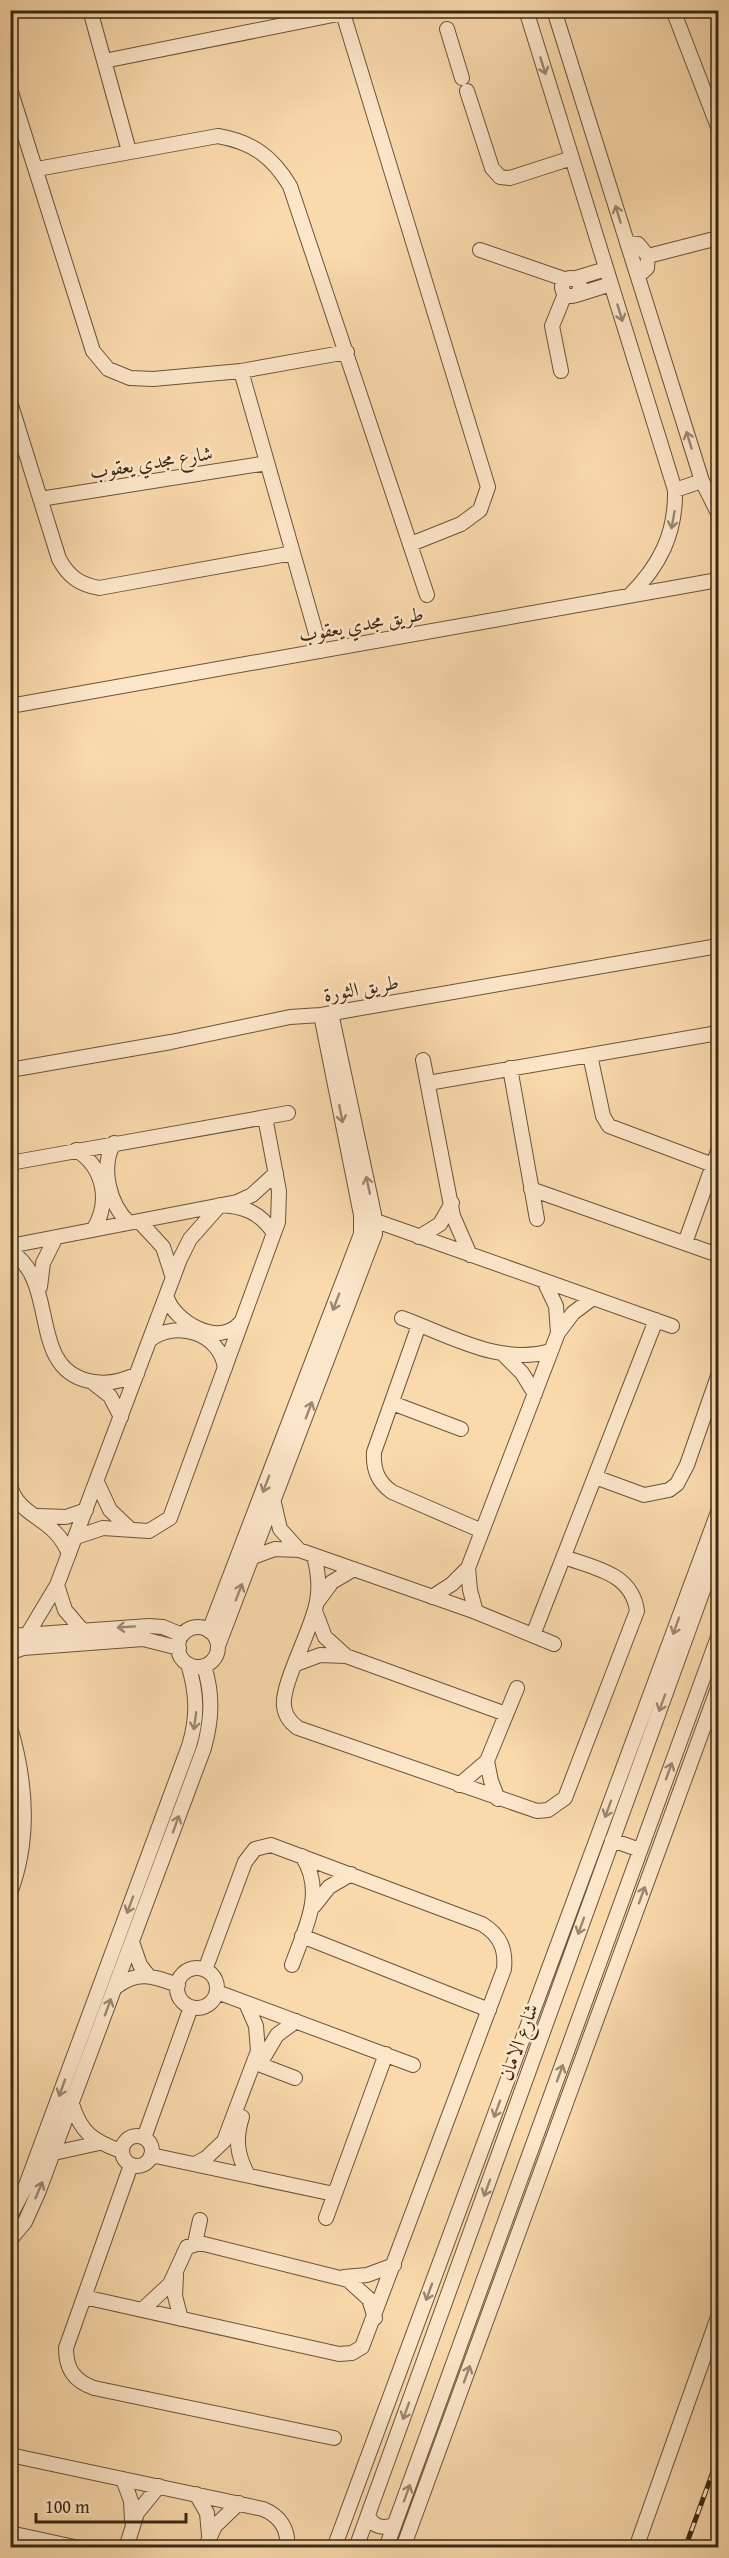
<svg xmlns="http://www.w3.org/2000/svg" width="729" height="2558" font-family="'Gentium Book Plus',Amiri,serif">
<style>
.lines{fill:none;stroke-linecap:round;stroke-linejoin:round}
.minor-casing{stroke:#6a5439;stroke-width:16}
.minor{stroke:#fce6c9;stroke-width:14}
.rail-casing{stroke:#3a2813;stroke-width:5}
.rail{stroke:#fce6c9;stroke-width:3;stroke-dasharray:9;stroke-linecap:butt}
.oneway{stroke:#9b876e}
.labels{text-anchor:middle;stroke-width:5;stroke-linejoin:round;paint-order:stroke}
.street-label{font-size:20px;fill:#3a2813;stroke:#fce6c9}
</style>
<rect width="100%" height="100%" fill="#fad9ac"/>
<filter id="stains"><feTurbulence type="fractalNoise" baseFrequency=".00333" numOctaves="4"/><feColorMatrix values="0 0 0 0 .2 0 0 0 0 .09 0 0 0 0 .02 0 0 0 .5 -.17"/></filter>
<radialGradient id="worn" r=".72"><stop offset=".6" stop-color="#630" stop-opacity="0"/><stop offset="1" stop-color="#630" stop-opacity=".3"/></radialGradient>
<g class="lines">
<defs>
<path id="minor" d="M90,10L129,151
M342,10L488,487L480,510L461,524L411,544
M526,10L675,490C676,533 660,566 629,596
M554,10L702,481L718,513
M673,10L718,127
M447,29L462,78
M104,61L343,13
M10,89L93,351L108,369L130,378L153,379L241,371L347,352
M467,91L492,168L500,177L510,178L572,158
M37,169L218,136C252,142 272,156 290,186L427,595
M627,243L638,244L648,256L647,268L638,276
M480,250L567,280
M648,256L718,238
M562 287a9 9 0 1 1 18 0a9 9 0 1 1-18 0Z
M573,279L606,269
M576,295L611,284
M241,371L321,651
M561,371L552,326L565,294
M10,402L59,559C69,577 79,584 99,588L293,553
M675,490L702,481
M40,499L267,463
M10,706L718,580
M590,1055L603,1116L609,1126L713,1165
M423,1060L453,1216L470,1255
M510,1068L537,1219
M10,1070L171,1042L290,1017L321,1015L718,946
M428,1083L718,1033
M114,1143C100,1167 109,1204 129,1223
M76,1150C104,1167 111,1202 93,1230
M10,1163L288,1113
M531,1189L718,1255
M139,1221L163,1247L173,1278
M376,1221L672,1326
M419,1237L440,1224L452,1203
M685,1243L718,1151
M10,1246L237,1202L252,1195L276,1173
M10,1251C60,1281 27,1367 89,1381C106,1385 121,1382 137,1374
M544,1281L556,1306L558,1333
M40,1287L43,1263L56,1237
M167,1298C176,1323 219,1347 240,1323
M402,1318C449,1335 500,1366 551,1351
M419,1325L374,1452C373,1470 378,1482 392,1492L482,1531
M151,1339C177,1320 220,1333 225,1368
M505,1356L522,1373L535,1394
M92,1382L110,1396L121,1417
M392,1403L461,1429
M595,1477L644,1495L669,1490L677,1484L687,1465L718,1376
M97,1482L110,1510L131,1530
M10,1486C20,1519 54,1516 69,1554
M274,1503L280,1529L299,1550
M38,1516L66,1517L86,1510
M76,1537L103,1528L149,1531L170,1518L278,1222L279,1191L265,1117
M314,1556C318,1571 320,1586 317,1601C313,1628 281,1684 284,1706C285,1717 291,1723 298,1728L537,1811L548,1810L565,1798L637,1611C632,1573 594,1568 564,1557
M253,1557L275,1549L299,1550L476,1612L554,1644
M468,1568L470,1590L476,1612
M57,1585L65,1610L82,1630
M432,1597L452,1584L468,1568L558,1333L573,1313L593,1298
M318,1601L332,1582L354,1569
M315,1611L325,1637L346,1656
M178 1647a20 20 0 1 1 40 0a20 20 0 1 1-40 0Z
M209,1631L361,1234V1215L321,1015
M27,1635L57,1585L180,1259L190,1239L220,1205C245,1206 260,1213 274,1233
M533,1635L656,1320
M10,1636L149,1626L163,1627L182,1635
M218,1646L375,1234L374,1214L331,1013
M10,1653L23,1648L143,1639L179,1648
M296,1664L320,1655L346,1656L506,1714
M10,1727C26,1781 31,1838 10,1893
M487,1761L491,1781L498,1799
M459,1785L487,1761L517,1688
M612,1840L640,1850
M314,1906L329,1887L351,1874
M302,1936L489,2010
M132,1942L140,1965L147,1974
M292,1965C305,1928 326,1892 302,1856
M177 1988a20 20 0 1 1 40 0a20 20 0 1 1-40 0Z
M116,1987C138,1970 153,1976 178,1985
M217,1992L413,2065
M261,2062L277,2035L296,2021
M261,2065L295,2078
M72,2104C81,2133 93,2141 121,2151
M242,2117C235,2139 237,2155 248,2175
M122 2151a15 15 0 1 1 30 0a15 15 0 1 1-30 0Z
M144,2138L191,2007
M54,2153L99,2143
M151,2155L334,2194
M195,2164L206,2158L224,2141L258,2051L256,2026L246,2003
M131,2165L66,2348C66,2369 74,2381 94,2388L334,2438
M10,2216L25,2188L189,1746C198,1717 197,1693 188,1664
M326,2218L386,2054
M10,2240L25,2222L38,2193L204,1748C212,1719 213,1694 204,1666
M195,2243L200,2220
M176,2275L175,2296L181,2319
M344,2277L367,2275L394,2265
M84,2297L339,2354L352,2353L362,2347L504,1969C506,1949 500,1935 482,1924L271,1845L255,1849L245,1862L205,1970
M142,2310L170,2284L187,2247L200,2243L348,2280L369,2299L375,2318
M10,2455L263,2509C280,2516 289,2529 287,2548
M123,2479L131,2501L132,2521
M196,2494L207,2513L209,2535
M368,2516C374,2527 382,2529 394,2525
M10,2533L79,2548
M126,2548L137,2513L159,2486
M205,2548L215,2526L239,2503
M334,2548L718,1512
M356,2548L718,1549
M386,2548L718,1637
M403,2548L718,1688
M636,2548L718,2317"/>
</defs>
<use href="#minor" class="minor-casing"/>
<use href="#minor" class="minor"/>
<defs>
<path id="rail" d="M685,2548L718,2458"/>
</defs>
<use href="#rail" class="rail-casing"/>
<use href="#rail" class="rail"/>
</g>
<defs><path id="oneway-shaft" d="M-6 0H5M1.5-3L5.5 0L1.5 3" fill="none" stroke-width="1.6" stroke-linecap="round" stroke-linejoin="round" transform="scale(1.5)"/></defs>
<g class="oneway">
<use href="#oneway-shaft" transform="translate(543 66) rotate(73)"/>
<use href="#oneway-shaft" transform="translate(618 214) rotate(-107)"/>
<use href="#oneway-shaft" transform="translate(620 313) rotate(73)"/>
<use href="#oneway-shaft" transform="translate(689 440) rotate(-107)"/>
<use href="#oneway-shaft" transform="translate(673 520) rotate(100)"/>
<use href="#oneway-shaft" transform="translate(341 1114) rotate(79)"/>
<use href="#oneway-shaft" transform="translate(368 1185) rotate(-102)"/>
<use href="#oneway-shaft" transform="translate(336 1302) rotate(111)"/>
<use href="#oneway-shaft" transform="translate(309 1410) rotate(-69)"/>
<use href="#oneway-shaft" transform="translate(266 1484) rotate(111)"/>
<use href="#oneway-shaft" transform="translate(239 1592) rotate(-69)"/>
<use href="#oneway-shaft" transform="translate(676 1626) rotate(110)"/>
<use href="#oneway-shaft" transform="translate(126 1627) rotate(176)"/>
<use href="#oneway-shaft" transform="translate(662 1703) rotate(110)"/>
<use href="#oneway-shaft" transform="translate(195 1721) rotate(98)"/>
<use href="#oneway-shaft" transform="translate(669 1771) rotate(-70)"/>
<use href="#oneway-shaft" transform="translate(608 1809) rotate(110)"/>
<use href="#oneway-shaft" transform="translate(176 1824) rotate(-70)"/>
<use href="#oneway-shaft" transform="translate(642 1895) rotate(-70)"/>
<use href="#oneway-shaft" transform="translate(130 1905) rotate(110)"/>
<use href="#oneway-shaft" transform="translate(581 1926) rotate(110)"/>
<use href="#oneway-shaft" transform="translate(108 2007) rotate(-70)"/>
<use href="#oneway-shaft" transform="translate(560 2073) rotate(-70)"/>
<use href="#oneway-shaft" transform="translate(62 2088) rotate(110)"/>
<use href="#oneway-shaft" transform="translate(497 2109) rotate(110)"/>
<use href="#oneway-shaft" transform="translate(487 2188) rotate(110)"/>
<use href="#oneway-shaft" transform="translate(39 2190) rotate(-67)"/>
<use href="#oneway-shaft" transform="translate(429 2292) rotate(110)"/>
<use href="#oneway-shaft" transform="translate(467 2374) rotate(-70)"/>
<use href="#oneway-shaft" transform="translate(406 2411) rotate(110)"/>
<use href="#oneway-shaft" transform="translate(407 2493) rotate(-70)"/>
</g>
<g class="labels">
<g class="street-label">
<text transform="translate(151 462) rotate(-9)" y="7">شارع مجدي يعقوب</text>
<text transform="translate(361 624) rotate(-10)" y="7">طريق مجدي يعقوب</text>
<text transform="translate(361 988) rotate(-10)" y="7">طريق الثورة</text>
<text transform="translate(518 2042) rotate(-70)" y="7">شارع الامان</text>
</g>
</g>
<rect width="729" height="2558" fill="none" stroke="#fad9ac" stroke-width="36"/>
<rect x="12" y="12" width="705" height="2534" fill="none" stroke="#3a2813" stroke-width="3"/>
<rect x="18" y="18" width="693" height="2522" fill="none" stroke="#3a2813" stroke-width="1.5"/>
<path d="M36 2513v9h150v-9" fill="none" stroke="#3a2813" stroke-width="3"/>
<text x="45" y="2513" font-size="18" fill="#3a2813" stroke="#fce6c9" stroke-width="4.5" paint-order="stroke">100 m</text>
<rect width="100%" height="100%" filter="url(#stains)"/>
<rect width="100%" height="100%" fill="url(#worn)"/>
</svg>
